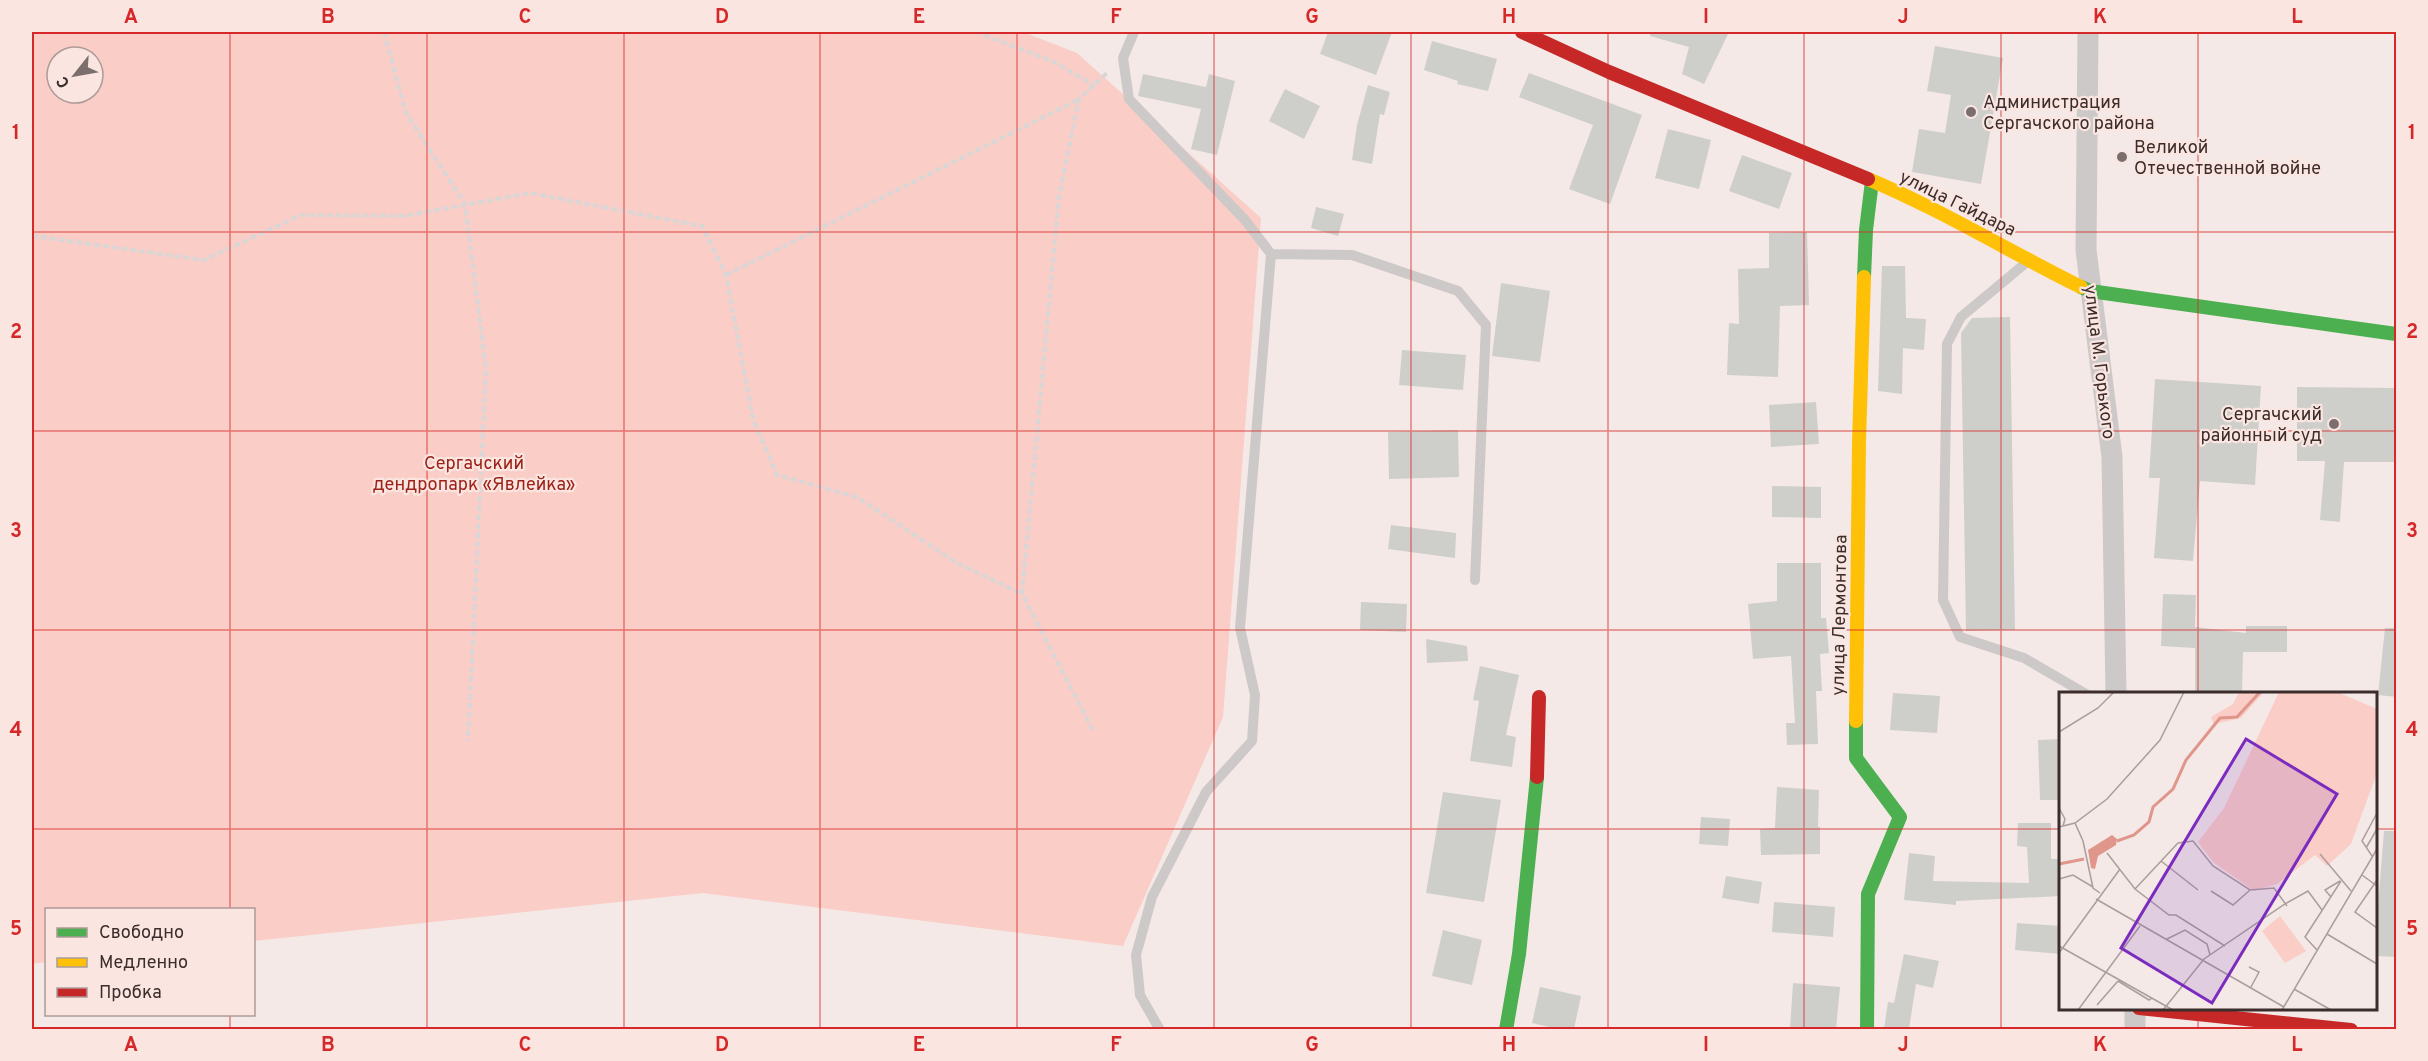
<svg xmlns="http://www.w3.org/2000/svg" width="2428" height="1061" font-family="Overpass,sans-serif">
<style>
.green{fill:#facdc6;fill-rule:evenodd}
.building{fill:#cecfca}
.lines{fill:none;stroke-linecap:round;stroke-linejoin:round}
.path{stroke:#dad6d6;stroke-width:4;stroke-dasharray:6 3;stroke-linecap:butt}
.lane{stroke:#cdc9c8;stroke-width:10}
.street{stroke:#cdc9c8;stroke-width:21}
.fast{stroke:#4caf50;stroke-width:14}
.slow{stroke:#ffc107;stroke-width:14}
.jam{stroke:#c62828;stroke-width:14}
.grid{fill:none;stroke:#d62828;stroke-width:1.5;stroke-opacity:0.55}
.poi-dot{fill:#7b6f6d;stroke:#fae5e1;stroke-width:2}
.labels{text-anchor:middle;stroke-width:4.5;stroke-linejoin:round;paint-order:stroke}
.poi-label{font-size:18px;fill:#3a2d2b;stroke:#fae5e1;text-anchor:start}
.street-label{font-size:18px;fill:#3a2d2b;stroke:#fae5e1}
.park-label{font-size:18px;fill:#9c2218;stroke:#fae5e1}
.inset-river{fill:none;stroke:#e0968b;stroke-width:3}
.inset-road{fill:none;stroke:#aa9e9c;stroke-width:1.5}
.view{fill:#7b2cbf;fill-opacity:0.15;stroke:#7b2cbf;stroke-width:3}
.inset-edge{fill:none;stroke:#3a2d2b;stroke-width:3}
.neatline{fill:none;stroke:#d62828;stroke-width:2}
.grid-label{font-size:20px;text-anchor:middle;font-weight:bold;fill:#d62828}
</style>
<rect width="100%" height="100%" fill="#f4e9e7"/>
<path class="green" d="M32,32H1023L1077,53L1261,218L1223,717L1123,946L703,893L254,941V910H46V962L32,964ZM57,57H93V93H57Z"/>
<path class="building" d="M1328,32H1392L1376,75L1320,54Z
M1650,32H1729L1704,84L1682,74L1689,47L1650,36Z
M1432,41L1497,59L1488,91L1457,84L1458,81L1424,70Z
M1935,46L2003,58L1981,184L1912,172L1919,129L1945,133L1951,95L1927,91Z
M1529,73L1642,115L1610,204L1569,189L1593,125L1519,97Z
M1143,74L1206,87L1209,74L1235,81L1217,155L1191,149L1201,109L1138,96Z
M1368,85L1390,92L1384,115L1380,114L1372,164L1352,160L1357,125Z
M1285,89L1320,106L1304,139L1269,121Z
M1668,129L1711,140L1699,189L1655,178Z
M1742,155L1792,173L1779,209L1729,191Z
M1316,207L1344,214L1338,236L1311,228Z
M1807,232L1809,305L1780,306L1778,377L1727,375L1729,323L1739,324L1738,269L1769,268V233Z
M1882,266H1905L1906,318L1926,319L1924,350L1903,348L1902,394L1878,391Z
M1501,283L1550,291L1540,362L1492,356Z
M2010,317L2015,630L1966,631L1961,333L1972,318Z
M1402,350L1466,355L1463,390L1399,385Z
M2155,379L2261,386L2255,485L2200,481L2193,561L2154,558L2160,478H2149Z
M2297,387L2397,388V462H2344L2340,522L2320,520L2325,461H2297Z
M1816,402L1819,444L1771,447L1769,405Z
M1458,430L1459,477L1389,479L1388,432Z
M1772,486L1821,487V518L1772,517Z
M1391,525L1456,533L1455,558L1388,549Z
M1777,563H1821V618H1826L1829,653L1820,654L1822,691H1816L1818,744L1787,745L1786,723H1795L1791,656L1753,659L1748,604L1777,601Z
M2163,594L2196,595L2195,627L2246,633V626H2287V652H2243L2242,693H2195V648L2161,646Z
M1361,602L1407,604L1406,632L1360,630Z
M2385,628H2397V697L2378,695Z
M1426,639L1467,646L1468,661L1427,663Z
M1480,666L1519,675L1506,735L1516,737L1512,767L1470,761L1479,701L1473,700Z
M1893,693L1940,696L1937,733L1890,730Z
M2061,739V800H2040L2038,740Z
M1777,787L1819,790L1818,827H1820V854L1761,855L1760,829L1775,828Z
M1443,792L1501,800L1484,902L1426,893Z
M1701,817L1730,819L1728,846L1699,844Z
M2018,823H2051V859H2061V896L1956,901V905L1904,900L1909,853L1935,856L1933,881L2029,883L2027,847L2017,846Z
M2384,831H2397V957L2376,956V905H2378Z
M1726,876L1762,882L1759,904L1722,898Z
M1774,902L1835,907L1833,937L1772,932Z
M2017,923L2061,926V954L2015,950Z
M1443,930L1482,940L1472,985L1432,976Z
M1904,954L1939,961L1933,988L1916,984L1909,1029H1884L1888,1002L1894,1003Z
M1793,983L1840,987L1836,1029H1790Z
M1540,987L1581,996L1574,1029H1558L1532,1023Z"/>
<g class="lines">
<path class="path" d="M384,32L406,113L465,204L486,368L468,741
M976,32L1052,61L1094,85
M32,236L204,260L301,215L404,216L530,193L702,226L726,275L753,419L777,475L857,497L957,563L1022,594
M726,275L1078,100
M1093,730L1022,594L1059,196L1079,99L1109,71"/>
<path class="lane" d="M1134,32L1123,58L1129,99L1245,220L1271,254L1240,628L1255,695L1252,741L1206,792L1152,897L1136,955L1140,995L1160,1030
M1271,254L1352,255L1458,291L1486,325L1475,580
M2027,262L1961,317L1947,344L1943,600L1960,637L2024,658L2086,694"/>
<path class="street" d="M2088,32L2086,250L2112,457L2116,694
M2135,1030V1008"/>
<path class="fast" d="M1864,277L1866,230L1872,181
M2081,287L2090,291L2396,334
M1856,721V758L1900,817L1868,894L1867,1030
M1506,1030L1519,954L1537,777"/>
<path class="slow" d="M1868,179C1942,210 2010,252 2081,287
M1856,721L1859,442L1864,277"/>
<path class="jam" d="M1522,32L1609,72L1868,179
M1537,777L1539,697
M2139,1008L2351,1030"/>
</g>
<path class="grid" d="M230,32V910M427,32V1030M624,32V1030M820,32V1030M1017,32V1030M1214,32V1030M1411,32V1030M1608,32V1030M1804,32V1030M2001,32V1030M2198,32V694M32,232H2396M32,431H2396M32,630H2396M32,829H2060M2376,829H2396M2198,1008V1030M230,1014V1030"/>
<g class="poi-dot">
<circle cx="1971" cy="112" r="6"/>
<circle cx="2122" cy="157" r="6"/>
<circle cx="2334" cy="424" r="6"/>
</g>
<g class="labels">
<g class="poi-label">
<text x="1983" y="108">Администрация<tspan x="1983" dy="21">Сергачского района</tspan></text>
<text x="2134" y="153">Великой<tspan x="2134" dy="21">Отечественной войне</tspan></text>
<text x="2322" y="420" text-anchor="end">Сергачский<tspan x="2322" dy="21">районный суд</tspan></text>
</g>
<g class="street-label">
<text transform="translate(1958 203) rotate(26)" y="6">улица Гайдара</text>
<text transform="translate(2100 362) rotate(83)" y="6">улица М. Горького</text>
<text transform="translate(1839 615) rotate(-89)" y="6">улица Лермонтова</text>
</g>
<g class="park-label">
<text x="474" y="469">Сергачский<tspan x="474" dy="21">дендропарк «Явлейка»</tspan></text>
</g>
</g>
<g transform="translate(2059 692)">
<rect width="318" height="318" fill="#f4e9e7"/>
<path d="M180,0H205L182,26L155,32L152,25L174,12ZM220,0H278L318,17V81L292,152L268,174L256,163L218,192L195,199L154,170L139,150L165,116ZM221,224L247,259L226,271L203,239Z" fill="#facdc6"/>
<path d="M53,143L58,147L57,153L39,164L36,177L32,176L29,158Z" fill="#e0968b"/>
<path class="inset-river" d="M58,149L75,143L90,130L94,115L114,97L127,68L161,26L178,25L201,0M0,172L25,167"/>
<path class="inset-road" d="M0,40L39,16L55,0M0,116L6,127L4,134M16,131L24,149L34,196L41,201M0,135L16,131L48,107L101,48L125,0M307,156L318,137M48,161L76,197L110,223H117L166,254M261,162L292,199M313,164L303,149L318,121M102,169L139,198M303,183L318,194M0,187L14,183L34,195M318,188L296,220L318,236M76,197L119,151L134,149L154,174L191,198L215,196L228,214M152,199L174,213L191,198M272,205L266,198L281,189M37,207L225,315M268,242L318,272M108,247L126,238L148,252L151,263M0,254L114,318M258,258L246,245L282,189M0,261L61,177M190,275L200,280L192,295M59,289L90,308L93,306M235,297L272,318M38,313L59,289M19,318L81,234M104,318L145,267L226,212L249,199L263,218M223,318L318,157"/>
<path class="view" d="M187,47L278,102L153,311L62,256Z"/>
<rect width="318" height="318" class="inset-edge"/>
</g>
<rect width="2428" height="1061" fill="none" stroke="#fae5e1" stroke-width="66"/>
<rect x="45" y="908" width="210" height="108" fill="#fae5e1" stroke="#ad9b98" stroke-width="1.5"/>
<rect x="57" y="928" width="30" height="9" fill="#4caf50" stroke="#ad9b98" stroke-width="1.5"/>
<text x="99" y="938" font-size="18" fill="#3a2d2b">Свободно</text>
<rect x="57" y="958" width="30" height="9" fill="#ffc107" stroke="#ad9b98" stroke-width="1.5"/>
<text x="99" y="968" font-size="18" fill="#3a2d2b">Медленно</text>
<rect x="57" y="988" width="30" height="9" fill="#c62828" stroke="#ad9b98" stroke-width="1.5"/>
<text x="99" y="998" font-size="18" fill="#3a2d2b">Пробка</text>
<g transform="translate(75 75) rotate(239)"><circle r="28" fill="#fae5e1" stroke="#ad9b98" stroke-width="1.5"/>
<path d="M0-4.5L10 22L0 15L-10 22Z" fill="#7b6f6d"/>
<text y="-9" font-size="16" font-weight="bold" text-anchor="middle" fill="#3a2d2b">С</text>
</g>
<rect x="33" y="33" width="2362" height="995" class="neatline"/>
<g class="grid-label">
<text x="131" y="23">A</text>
<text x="328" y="23">B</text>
<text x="525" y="23">C</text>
<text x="722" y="23">D</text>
<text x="919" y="23">E</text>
<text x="1116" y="23">F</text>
<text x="1312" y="23">G</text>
<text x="1509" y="23">H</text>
<text x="1706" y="23">I</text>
<text x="1903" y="23">J</text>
<text x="2100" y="23">K</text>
<text x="2297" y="23">L</text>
<text x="16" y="139">1</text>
<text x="2412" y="139">1</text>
<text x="16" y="338">2</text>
<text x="2412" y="338">2</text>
<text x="16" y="537">3</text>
<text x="2412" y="537">3</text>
<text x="16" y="736">4</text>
<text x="2412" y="736">4</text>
<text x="16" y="935">5</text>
<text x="2412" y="935">5</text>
<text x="131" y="1051">A</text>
<text x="328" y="1051">B</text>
<text x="525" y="1051">C</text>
<text x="722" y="1051">D</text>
<text x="919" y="1051">E</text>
<text x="1116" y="1051">F</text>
<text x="1312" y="1051">G</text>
<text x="1509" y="1051">H</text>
<text x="1706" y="1051">I</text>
<text x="1903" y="1051">J</text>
<text x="2100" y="1051">K</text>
<text x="2297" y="1051">L</text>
</g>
</svg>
